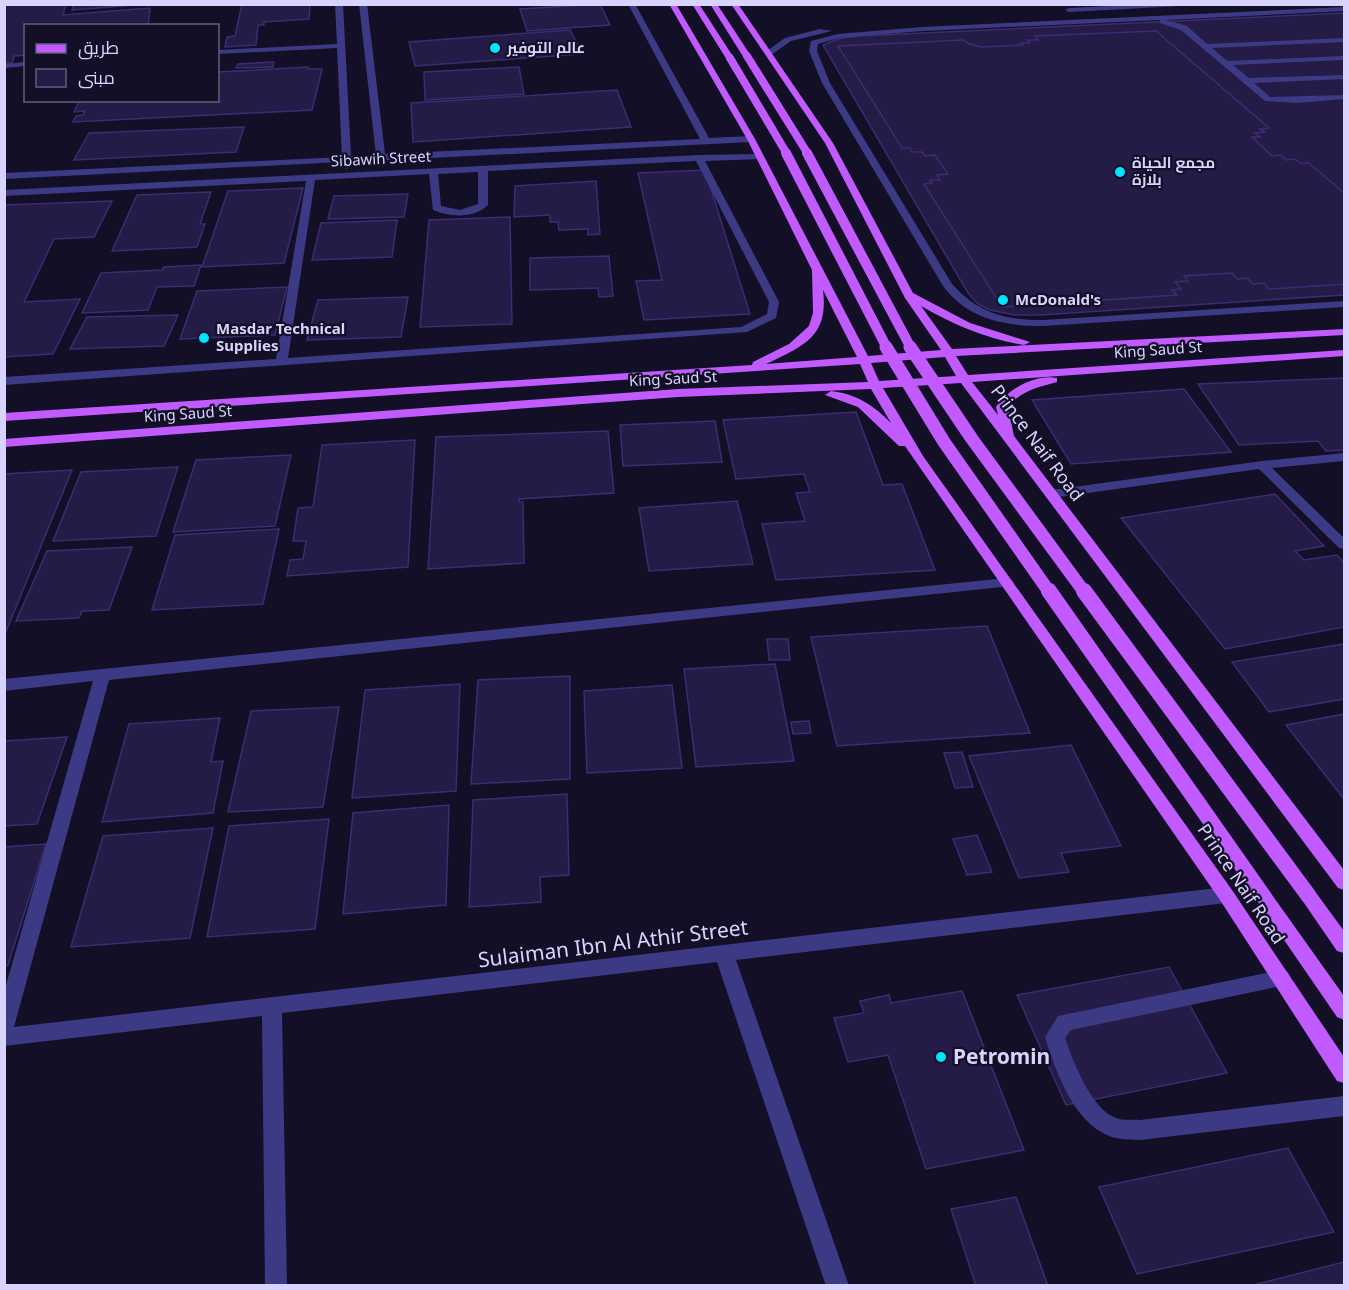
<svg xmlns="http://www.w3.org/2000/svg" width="1349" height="1290" font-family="'Noto Sans',Cairo,sans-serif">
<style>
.building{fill:#241b47;stroke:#3b2d73;stroke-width:1.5}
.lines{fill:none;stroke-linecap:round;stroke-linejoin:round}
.minor{fill:#3d3a85;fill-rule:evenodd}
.major{fill:#c25bff;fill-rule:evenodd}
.major-bridge-far3{stroke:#c25bff;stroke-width:8}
.major-bridge-far2{stroke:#c25bff;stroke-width:10}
.major-bridge-far1{stroke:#c25bff;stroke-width:13}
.major-bridge{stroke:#c25bff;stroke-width:16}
.poi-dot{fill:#00e5ff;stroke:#130f26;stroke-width:2}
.labels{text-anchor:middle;stroke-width:4.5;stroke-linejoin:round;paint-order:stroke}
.far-poi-label{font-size:15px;font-weight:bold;fill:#d9d4ff;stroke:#130f26;text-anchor:start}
.far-street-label{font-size:15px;fill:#d9d4ff;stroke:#130f26}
.street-label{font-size:18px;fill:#d9d4ff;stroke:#130f26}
.near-street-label{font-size:21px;fill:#d9d4ff;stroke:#130f26}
.near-poi-label{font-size:21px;font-weight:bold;fill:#d9d4ff;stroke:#130f26;text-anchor:start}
</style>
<rect width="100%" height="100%" fill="#130f26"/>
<path class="building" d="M4,4H66L63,15L150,8L148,26H26V55L14,56L12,63H4Z
M74,4H149L72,10Z
M242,4H310L309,19L264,22V25H258L256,45L225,47L227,37L235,36Z
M600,4L610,25L527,31L520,9Z
M1344,13V295L1040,315H1014L990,310L978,304L968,293L823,45L841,38L859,36Z
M570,30L583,54L415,66L409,42Z
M1156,31L1269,128L1260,129L1265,132L1255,133L1260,137H1252L1272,156L1281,155L1286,160L1295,159L1300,163H1309L1344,193V284L1269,289L1264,283L1253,284L1247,278L1237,279L1232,273L1184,276L1188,281L1175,282L1181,289L1172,290L1177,295L1002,307L924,184L932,183L930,180H940L937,175L948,174L935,155L925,156L922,152H912L910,148H902L838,46L964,40L967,43L981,47L1023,45L1021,43H1030L1027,40H1038L1035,36Z
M274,62L273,67L236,68L238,64Z
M308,67V69H322L312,110L73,122L76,116L83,115L85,111L74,112L80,100H218V72Z
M519,67L524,94L425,100L424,72Z
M617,90L631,127L413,142L411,103Z
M244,127L236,152L74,160L89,133Z
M705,170L750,314L644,320L636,281L662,280L638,173Z
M596,181L600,234L588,235V229L559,230L558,222H550V215L514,217L515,186Z
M303,188L284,263L202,267L228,191Z
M211,192L200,224H205L197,247L112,251L137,195Z
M408,194L404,217L328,219L334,196Z
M112,201L94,237L54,239L24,302L80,299L53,354L4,357V205Z
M510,217L512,324L420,327L429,220Z
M397,220L392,257L312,260L321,223Z
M609,256L613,296L599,297L598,288L530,290V258Z
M201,265L194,286L157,287L148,310L82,313L101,273L162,270L164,267Z
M287,287L275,335L180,339L197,291Z
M408,297L401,337L307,340L318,300Z
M178,315L164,346L70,349L87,317Z
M1344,378V450L1326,451L1318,441L1239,445L1198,384Z
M1184,389L1231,452L1071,464L1032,400Z
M856,412L883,485L902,484L935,570L776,580L762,524L805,521L796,493L810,492L804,474L736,479L723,420Z
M715,421L722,462L623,466L620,425Z
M608,431L614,493L519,499V502H523L524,563L428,569L436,437Z
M415,440L408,567L287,576L290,560L303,559L306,541H293L298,508L313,507L322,445Z
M291,455L275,526L173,532L196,460Z
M178,467L156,536L53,541L81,472Z
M72,470L5,634H4V474Z
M1275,494L1324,546L1295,551L1304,560L1337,555L1344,563V627L1225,649L1121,518Z
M737,501L753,564L649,571L639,508Z
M279,529L263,604L152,610L175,535Z
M132,547L109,610L82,611L79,618L16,621L47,551Z
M987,626L1030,733L837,746L811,637Z
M767,639H788L790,660H769Z
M1344,644V699L1269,712L1232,662Z
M775,664L794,761L696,767L684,669Z
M570,676V779L471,784L478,680Z
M460,684L456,791L352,798L365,690Z
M672,685L682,768L587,773L584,691Z
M339,707L323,807L228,812L251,711Z
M1344,714V799L1286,725Z
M220,718L211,762L223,761L213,813L102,822L129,724Z
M809,721L811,733L793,734L791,722Z
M67,737L37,824L4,826V741Z
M1071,745L1121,846L1061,853L1069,872L1019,878L969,756Z
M962,752L973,787L955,788L944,753Z
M567,794L569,875L540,877L541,902L469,907L473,800Z
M449,805L446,905L343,914L353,813Z
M329,819L315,929L207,937L229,826Z
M213,828L190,938L71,947L103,836Z
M977,835L992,872L967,875L953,839Z
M46,844L8,965L4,966V847Z
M1169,967L1227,1073L1066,1105L1017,995Z
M962,991L1024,1150L926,1169L888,1055L848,1062L834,1018L864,1013L860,1001L889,995L891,1003Z
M1288,1148L1334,1232L1137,1274L1099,1187Z
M1016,1197L1048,1286H976L951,1209Z
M1344,1262V1286L1253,1285Z"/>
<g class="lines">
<path class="minor" d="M335,4H343L351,156L376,155L359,4H367L385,154L700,139L628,4H635L709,138L751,136L755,139L751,142L351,162L352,166L347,169L344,168L342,162L4,179V173L342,157L337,48L218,54V50L337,44Z
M1151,4H1219L1069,12L1065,10L1069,8Z
M1344,7V11L1166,20L1187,26L1207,44L1344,38V42L1212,48L1227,61L1344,56V60L1233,65L1249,78L1344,75V79L1254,83L1270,97L1344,95V99L1297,103L1265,101L1181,30L1160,23V20L922,31L839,38L818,44L817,51L830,83L952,284C978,313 1005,320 1043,320L1344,301V307L1043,326C1003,326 968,319 943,286L822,83L809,51L811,41L838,34L922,27Z
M820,29L832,31L791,41L771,55L764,53L785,38Z
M26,62V66L4,68V64Z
M759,154L764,157L762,159L705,161L779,302L776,318L747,332L4,385V377L276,359L306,181L4,196V190L699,155ZM696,161L769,302L767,314L741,327L288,358L315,180L429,174L433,210C450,217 474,219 488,205V171ZM478,172V204L460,210L441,206L438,174Z
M1344,453V461L1272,468L1344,538V549L1339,548L1259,469L1052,498L1045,494L1052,490L1262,461Z
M1007,578L1012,580L1014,583L1012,586L109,680L14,1027L1226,887L1232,890L1235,895L1232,900L1226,903L736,960L849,1286H826L717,962L282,1013L287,1286H265L262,1016L4,1046V992L93,681L4,691V679Z
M1281,970L1288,972L1291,978L1288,984L1281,986L1071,1030L1065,1038C1073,1061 1091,1109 1116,1118C1123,1121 1133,1119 1140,1120L1344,1096V1116L1140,1140C1127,1139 1114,1140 1103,1133C1071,1116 1055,1069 1045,1037L1058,1016Z"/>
<path class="major" d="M669,4H676L755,139L868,356L941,350L905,298L825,143L731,4H738L833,143L913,293L970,323L1030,342L1024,345C987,339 954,325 921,306L952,349L1344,329V335L956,356L968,375L1344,350V356L972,382L998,415L996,407C1008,389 1035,374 1057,378V382C1039,387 1020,391 1008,407L1014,436L1344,870V890L1338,888L961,383L883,388L923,456L1232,890L1344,1057V1083L1337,1081L1220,900L905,446H899L858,407L825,395L831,391C857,394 873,405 891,423L871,389L678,397L4,447V439L678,389L868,382L860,364L4,421V413L752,365L753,362L789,344L809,326L813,313L812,270L747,139ZM823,290L857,357L766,364C803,346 829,337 823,290ZM945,357L956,376L879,381L871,363Z
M692,4H699L734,58L733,60H727Z
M710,4H717L751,56L750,58H744Z
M1308,887L1314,890L1344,931V953L1337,951L1302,900L1299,895L1302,890Z
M1264,889L1270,892L1344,996V1020L1337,1017L1258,902L1255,897L1258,892Z"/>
<path class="major-bridge-far3" d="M747,56L808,154
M730,58L787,154"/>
<path class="major-bridge-far2" d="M786,153L887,348
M807,153L911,348"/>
<path class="major-bridge-far1" d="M886,347L944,442L1050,593
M910,347L972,439L1085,593"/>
<path class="major-bridge" d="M1049,591L1264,897
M1084,591L1308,895"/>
</g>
<g class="poi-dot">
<circle cx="495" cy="48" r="6"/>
<circle cx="1120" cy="172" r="6"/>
<circle cx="1003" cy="300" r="6"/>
<circle cx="204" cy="338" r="6"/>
<circle cx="941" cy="1057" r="6"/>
</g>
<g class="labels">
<g class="far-poi-label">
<text x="507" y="53">عالم التوفير</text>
<text x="1132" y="168">مجمع الحياة<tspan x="1132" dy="17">بلازة</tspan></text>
<text x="1015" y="305">McDonald's</text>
<text x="216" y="334">Masdar Technical<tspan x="216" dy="17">Supplies</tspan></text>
</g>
<g class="far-street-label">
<text transform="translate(381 159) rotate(-3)" y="5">Sibawih Street</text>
<text transform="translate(1158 350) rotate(-4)" y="5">King Saud St</text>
<text transform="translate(673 379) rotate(-3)" y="5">King Saud St</text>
<text transform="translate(188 414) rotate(-4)" y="5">King Saud St</text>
</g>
<g class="street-label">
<text transform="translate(1037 443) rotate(53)" y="6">Prince Naif Road</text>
<text transform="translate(1241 884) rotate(56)" y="6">Prince Naif Road</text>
</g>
<g class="near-street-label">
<text transform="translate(613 944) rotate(-7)" y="7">Sulaiman Ibn Al Athir Street</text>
</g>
<g class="near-poi-label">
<text x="953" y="1064">Petromin</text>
</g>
</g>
<rect width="1349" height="1290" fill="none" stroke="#d9d4ff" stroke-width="12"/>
<rect x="24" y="24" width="195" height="78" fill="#130f26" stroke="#625e7d" stroke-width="1.5"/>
<rect x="36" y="44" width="30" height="9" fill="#c25bff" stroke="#625e7d" stroke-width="1.5"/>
<text x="78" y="54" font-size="18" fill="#d9d4ff">طريق</text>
<rect x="36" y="69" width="30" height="18" fill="#241b47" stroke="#625e7d" stroke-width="1.5"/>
<text x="78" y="84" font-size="18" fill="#d9d4ff">مبنى</text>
</svg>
